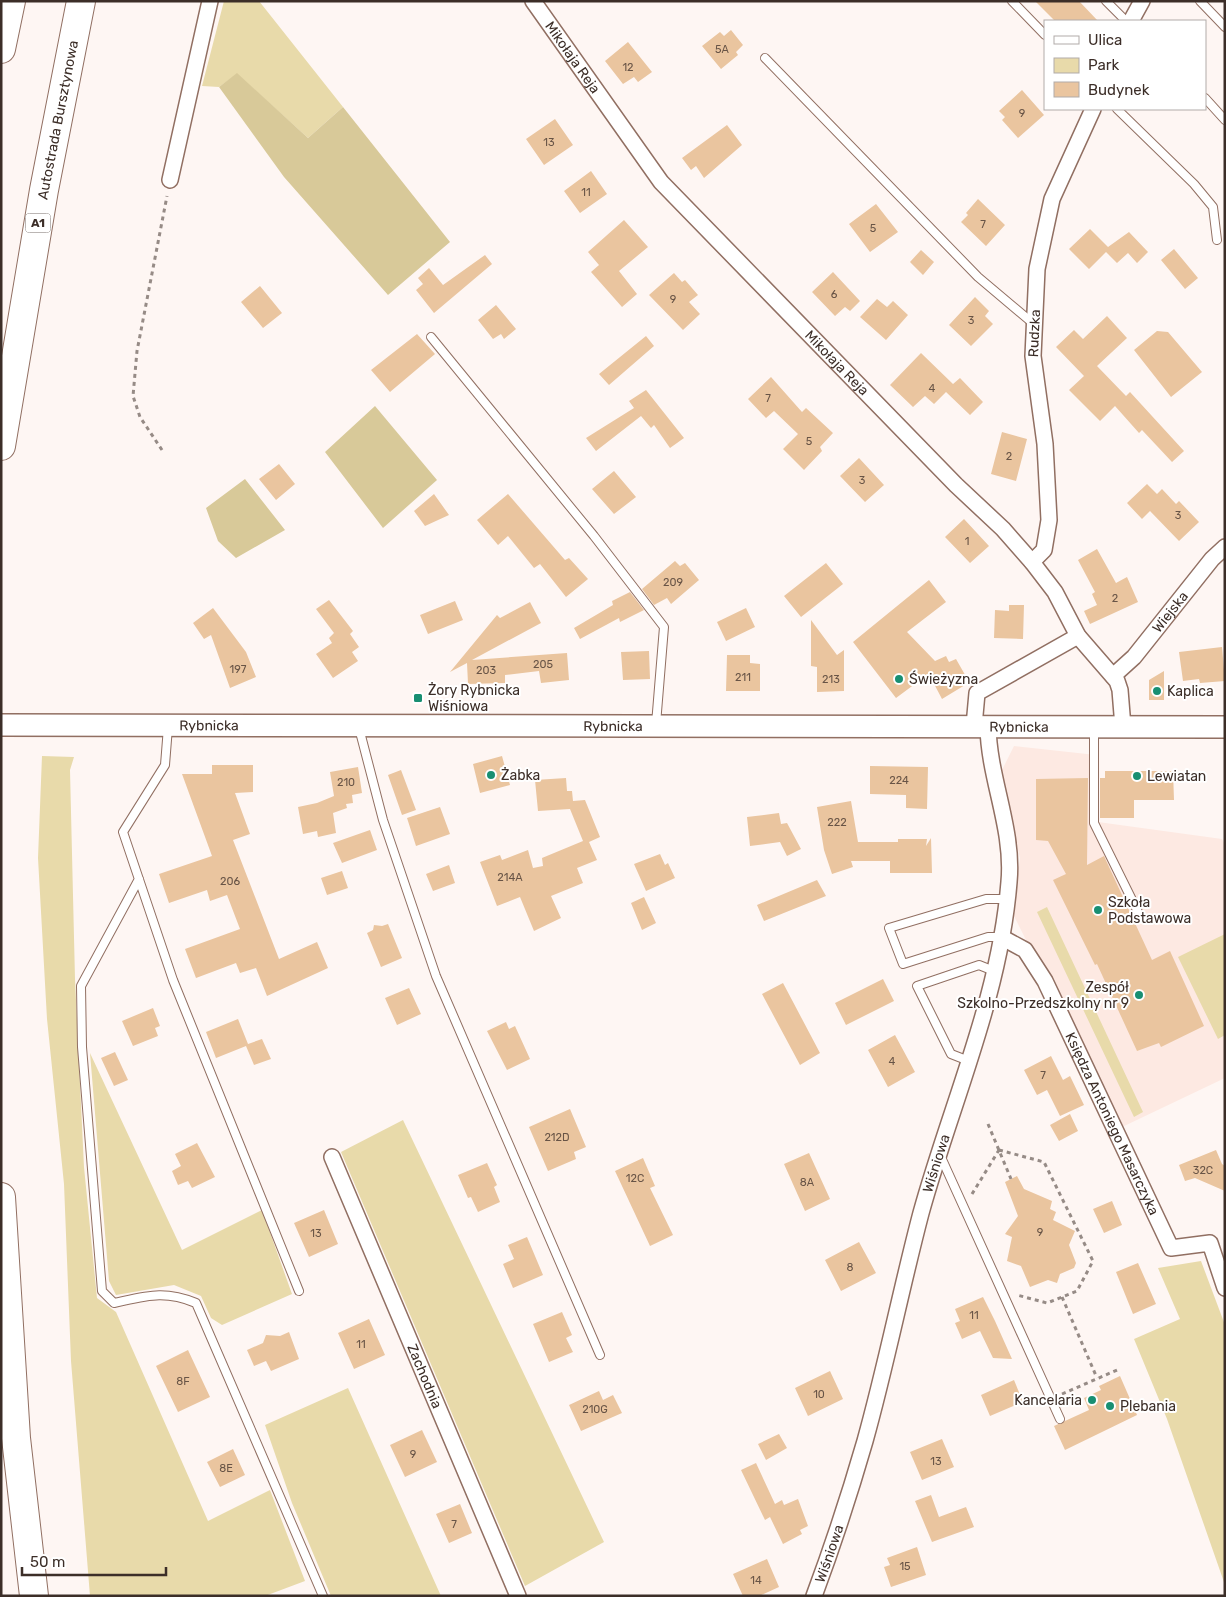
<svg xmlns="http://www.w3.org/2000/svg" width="1226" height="1597" font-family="Rubik,sans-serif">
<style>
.built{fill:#fde9e2}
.green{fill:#e8daaa}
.forest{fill:#d8c999}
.building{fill:#eac59f}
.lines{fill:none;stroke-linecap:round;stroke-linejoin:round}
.lane-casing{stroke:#916f62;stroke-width:10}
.street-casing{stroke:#916f62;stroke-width:18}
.secondary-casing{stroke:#916f62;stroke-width:24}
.highway-casing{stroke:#916f62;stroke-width:30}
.path{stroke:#968b86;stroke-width:3;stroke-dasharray:4 4;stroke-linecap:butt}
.lane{stroke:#fff;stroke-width:8}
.street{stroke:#fff;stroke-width:15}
.secondary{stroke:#fff;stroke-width:21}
.highway{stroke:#fff;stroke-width:28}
.poi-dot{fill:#188f72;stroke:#fff;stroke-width:2}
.labels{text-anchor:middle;stroke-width:4;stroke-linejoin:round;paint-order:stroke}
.number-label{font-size:11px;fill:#685446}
.shield{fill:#fff;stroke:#766d68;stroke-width:1}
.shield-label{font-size:12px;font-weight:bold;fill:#3c2e28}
.street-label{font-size:14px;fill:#3c2e28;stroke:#fff}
.poi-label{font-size:14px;fill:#3c2e28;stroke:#fff;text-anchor:start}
</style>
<rect width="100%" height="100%" fill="#fef6f3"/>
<path class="built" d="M1014,746L1096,755L1098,822L1222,839L1225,845V1078L1120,1128L1012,912L1020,858L1000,774Z"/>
<path class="green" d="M224,1H259L343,107L308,138L237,74L219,87L202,86Z
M42,756L74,757L70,770L75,979L84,1167L97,1298L116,1312L208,1521L270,1490L305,1581L265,1596H90L71,1361L64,1184L47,1019L38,858Z
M1047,907L1143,1112L1134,1117L1037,912Z
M1225,934V1035L1218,1039L1178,957Z
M90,1053L182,1250L262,1210L292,1294L222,1325L211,1318L201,1296L174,1285L116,1295L109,1281Z
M403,1120L604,1542L525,1586L341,1152Z
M1201,1261L1225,1325V1585L1167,1419L1134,1339L1180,1319L1158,1268Z
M348,1388L441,1596H331L292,1503L265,1425Z"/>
<path class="forest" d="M237,73L308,138L343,107L450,242L388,295L284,177L219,87Z
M375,406L437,480L383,528L325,452Z
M245,479L285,530L236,558L218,541L206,508Z"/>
<path class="building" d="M1035,1H1079L1098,21H1055Z
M731,30L743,45L736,52L738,55L721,69L702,46L720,32L724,36Z
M628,42L652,72L638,82L634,77L623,84L605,61Z
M1022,90L1044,115L1018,138L1002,120L1005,117L999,111Z
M555,119L573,145L544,165L526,139Z
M727,125L742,145L704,178L696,166L691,170L682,158Z
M591,171L607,194L580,213L564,191Z
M978,199L1005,225L986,246L961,222L968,215L966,213Z
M876,204L898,232L870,252L849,224Z
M624,220L648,247L619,271L637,294L622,307L591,272L599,265L588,252Z
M1090,229L1108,247L1129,232L1148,252L1137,263L1128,253L1117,263L1106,252L1089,269L1069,249Z
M1174,249L1198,278L1185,289L1161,260Z
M921,250L934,262L923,275L910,262Z
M485,255L492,264L434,313L416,290L423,284L418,278L429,268L443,285Z
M833,272L860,301L850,311L845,307L835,316L812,292Z
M674,273L682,282L685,280L698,295L689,302L700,314L683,330L649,295Z
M260,286L282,313L263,328L241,302Z
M975,297L989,311L985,316L993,324L971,346L949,325Z
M877,299L887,307L893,301L908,315L886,340L860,317Z
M496,305L516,329L504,339L501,334L493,339L478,320Z
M1107,316L1127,338L1097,366L1126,396L1130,392L1184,451L1172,462L1142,430L1139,433L1115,406L1100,421L1069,390L1084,376L1056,347L1074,330L1083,339Z
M1157,331L1168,332L1202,372L1171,397L1134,350Z
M417,334L435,354L390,392L371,370Z
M646,336L654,346L609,385L599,374Z
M921,353L953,384L960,378L983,402L970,415L946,392L934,404L925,396L913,407L890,385Z
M771,377L802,412L806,408L833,433L820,447L822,451L804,470L783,449L798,434L774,411L766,418L748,399Z
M646,390L684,438L670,448L654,425L651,428L641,416L596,451L586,438L634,408L629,401Z
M1002,432L1027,439L1016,481L991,474Z
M859,458L884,485L865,502L840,476Z
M279,464L295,484L276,500L259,479Z
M614,471L636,497L614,514L592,489Z
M1147,484L1157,494L1162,489L1176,504L1179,501L1199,522L1179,541L1150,511L1142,519L1127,503Z
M434,494L449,515L425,526L414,511Z
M508,494L565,560L569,558L588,579L566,597L540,564L534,568L508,536L498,545L477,520Z
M964,519L989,546L970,563L945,537Z
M1097,549L1116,583L1127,577L1138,602L1090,624L1084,611L1097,605L1092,594L1095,592L1078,560Z
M675,561L680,566L685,563L699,580L671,604L667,598L654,605L642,589Z
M826,563L843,584L801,617L784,596Z
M929,580L946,602L907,632L935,661L946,656L949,662L956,659L968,680L965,685L942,699L932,680L926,683L923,678L896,698L853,642Z
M630,592L644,610L620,622L619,618L580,639L574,628L613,605L612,601Z
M329,600L353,631L350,634L359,647L352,652L358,661L333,678L316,654L332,643L329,638L334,633L316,609Z
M455,601L463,620L428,634L420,615Z
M530,602L541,623L472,660L567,653L569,680L541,683L539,671L505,675V683L468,684L467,663L450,672L497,615L500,618Z
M1009,605H1024L1023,639L994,638L995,610L1009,611Z
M213,608L246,652L256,677L230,688L211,635L204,639L193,623Z
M746,608L755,627L726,641L717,622Z
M811,620L837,655L844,650V691L817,692V667L811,666Z
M1222,647L1225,681L1200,683L1199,679L1183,681L1179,652Z
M649,651L650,679L623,680L621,652Z
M727,655H750V663L760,664V691H726Z
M1164,671V700H1149V680Z
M502,756L510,785L480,793L473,764Z
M212,765H253V792L235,793L250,834L233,840L279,959L317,942L328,968L267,996L256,968L240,973L236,963L196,978L185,949L240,929L227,895L210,901L207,890L169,903L159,874L212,856L182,774H212Z
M870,766L928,767L927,809L906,808V795L870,794Z
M358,767L362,793L352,795L353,803L346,804L347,808L333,813L336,833L318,837L317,831L303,834L298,807L317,803L334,796L330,772Z
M401,770L416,810L402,815L388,775Z
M1105,771H1173L1174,800H1134V818H1100V778H1105Z
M566,778L567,791H572L573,801L585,800L600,837L589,842L597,860L577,868L583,883L551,896L561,918L534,931L520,897L497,906L480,862L500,855L502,860L528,850L533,868L543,866L542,858L583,841L570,809L538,811L535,780Z
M1088,778L1087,865L1104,856L1152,960L1170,951L1204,1026L1161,1047L1159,1043L1137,1051L1097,964L1095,965L1053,880L1066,874L1048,841L1036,840V779Z
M851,801L858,842H898V839H927L926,846L931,838L932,873H890V861H851L853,867L832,874L824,850L817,807Z
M440,807L450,834L416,846L407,818Z
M779,813L781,824L787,823L801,849L787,856L780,842L750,846L747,817Z
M370,830L377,850L342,863L333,843Z
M660,854L665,865L668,863L675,878L646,891L634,864Z
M449,865L455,883L433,891L426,874Z
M342,871L348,888L327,895L321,878Z
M817,880L826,896L764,921L757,905Z
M644,897L656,923L642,930L631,903Z
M388,924L402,958L381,967L367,933L373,930L374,925L382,926Z
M883,979L894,1001L846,1025L835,1003Z
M783,983L820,1053L800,1065L762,994Z
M409,988L421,1014L397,1025L385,998Z
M153,1008L160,1026L155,1028L158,1036L133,1046L122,1021Z
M238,1019L248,1044L262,1039L271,1059L254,1065L246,1046L216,1058L206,1032Z
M506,1022L509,1029L515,1026L530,1059L507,1070L487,1031Z
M895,1035L915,1072L888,1087L868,1050Z
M115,1052L128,1080L114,1086L101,1058Z
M1051,1056L1063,1080L1070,1076L1084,1105L1060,1116L1047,1090L1037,1095L1024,1070Z
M570,1109L586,1147L574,1152L576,1159L548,1171L529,1127Z
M1070,1114L1078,1131L1059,1141L1050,1125Z
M197,1143L215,1177L192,1188L188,1181L178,1185L172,1171L181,1166L175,1154Z
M1216,1150L1222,1164L1225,1166V1191L1195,1178L1185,1181L1179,1165Z
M809,1153L830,1199L805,1211L784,1164Z
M643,1158L655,1186L650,1188L673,1235L650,1246L615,1171Z
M487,1163L497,1185L494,1187L500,1202L478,1212L471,1197L468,1198L458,1175Z
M1017,1176L1024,1189L1052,1201L1050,1209L1056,1212L1053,1220L1075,1231L1069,1245L1076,1263L1074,1268L1060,1274L1057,1283L1048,1280L1030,1287L1021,1266L1007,1261L1012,1237L1005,1234L1018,1216L1005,1182Z
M1112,1201L1122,1225L1104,1233L1093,1209Z
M324,1210L338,1244L309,1257L294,1223Z
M527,1237L543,1275L513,1288L503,1264L514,1259L508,1245Z
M859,1242L876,1273L841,1291L825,1260Z
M1138,1263L1156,1304L1133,1314L1116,1272Z
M983,1297L995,1321L1012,1359L993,1358L980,1331L962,1339L955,1323L960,1321L955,1309Z
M562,1312L572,1335L566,1338L573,1352L549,1362L533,1324Z
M369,1319L385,1355L354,1369L338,1333Z
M289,1332L299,1359L271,1371L266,1361L254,1366L247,1350L263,1343L266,1335L280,1336Z
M188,1350L210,1397L178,1412L156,1366Z
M830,1371L843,1399L808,1416L795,1388Z
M1120,1376L1137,1415L1065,1450L1054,1426L1089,1410L1084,1398L1101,1390L1099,1386Z
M1014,1380L1023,1402L990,1416L981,1395Z
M599,1391L603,1400L613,1395L622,1413L581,1431L569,1405Z
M422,1430L437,1462L405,1477L390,1445Z
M779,1434L787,1448L766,1460L758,1444Z
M942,1439L954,1467L922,1480L910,1452Z
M233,1449L245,1475L220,1487L207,1462Z
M756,1463L775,1504L782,1500L784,1505L798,1499L808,1526L800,1530L802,1534L783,1544L770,1517L765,1520L741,1470Z
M931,1495L939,1517L966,1507L974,1527L932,1542L915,1501Z
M460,1504L472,1533L449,1543L436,1514Z
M917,1547L926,1575L891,1587L884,1567L890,1565L887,1558Z
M767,1559L779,1587L759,1596H743L733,1574Z"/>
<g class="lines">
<defs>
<path id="lane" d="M1012,1L1045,35
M1106,1L1126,21
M1200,1L1225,27
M765,58L978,277L1035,325
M1205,98L1225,120
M1117,109L1194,184L1213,207L1217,240
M431,337L594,536L664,627L656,724
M168,727L165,765L123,832L173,980L299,1291
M359,728L383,820L436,976L600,1355
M1094,729V823L1138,912
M139,879L81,986L82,1047L102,1291L114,1303C147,1296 164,1290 196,1303L323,1596
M1001,937H988L903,964L889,928L986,899H1007
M969,1061L951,1054L917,986L979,965L994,971
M940,1155L1060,1419"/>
<g id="street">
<path id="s1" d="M533,1L661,182L956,485L1003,529L1032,562L1055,592L1078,636L1117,681L1120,690L1123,727"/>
<path d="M1131,21L1142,1"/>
<path d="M170,180L210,1"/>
<path id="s2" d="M1032,562L1044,550L1049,520L1045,444L1033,356L1037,269L1052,199L1093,109"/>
<path id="s3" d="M1113,676L1134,657L1212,559L1225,547"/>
<path d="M974,726L977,693L1078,636"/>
<path id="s4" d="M1001,937L1025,950L1045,981L1171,1248L1210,1243L1225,1288"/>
<path id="s5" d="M332,1157L518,1596"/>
<path id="s6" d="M814,1596C833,1545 850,1493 865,1441C886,1366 901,1289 921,1213C951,1104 1000,997 1009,882C1014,829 989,779 988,727"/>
</g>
<g id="secondary">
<path id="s7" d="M1,725L1225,727"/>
</g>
<g id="highway">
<path d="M1,49L11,1"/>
<path id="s8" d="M1,446L44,190L81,1"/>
<path d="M1,1197L16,1438L34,1596"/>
</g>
</defs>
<use href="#lane" class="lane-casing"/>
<use href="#street" class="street-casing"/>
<use href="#secondary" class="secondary-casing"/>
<use href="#highway" class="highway-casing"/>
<path class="path" d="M162,450L140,417L133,396L137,351L167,196
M988,1124L1011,1179
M999,1150L1044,1162L1093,1261L1077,1291L1047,1303L1017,1295
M972,1194L999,1150
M1062,1297L1097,1378
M1062,1394L1117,1370"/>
<use href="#lane" class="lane"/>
<use href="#street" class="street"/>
<use href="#secondary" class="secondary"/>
<use href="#highway" class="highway"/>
</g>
<g class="poi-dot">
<circle cx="899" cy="679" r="5"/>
<circle cx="1157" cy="691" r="5"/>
<rect x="413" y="693" width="10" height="10" rx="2.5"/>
<circle cx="491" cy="775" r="5"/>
<circle cx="1137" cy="776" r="5"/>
<circle cx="1098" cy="910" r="5"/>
<circle cx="1139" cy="995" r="5"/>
<circle cx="1092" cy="1400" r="5"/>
<circle cx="1110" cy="1406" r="5"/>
</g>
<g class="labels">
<g class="number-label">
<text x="722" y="53">5A</text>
<text x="628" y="71">12</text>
<text x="1022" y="117">9</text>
<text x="549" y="146">13</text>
<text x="586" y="196">11</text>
<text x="983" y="228">7</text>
<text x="873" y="232">5</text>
<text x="834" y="298">6</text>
<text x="673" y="303">9</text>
<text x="971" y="324">3</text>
<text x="932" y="392">4</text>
<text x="768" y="402">7</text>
<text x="809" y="445">5</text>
<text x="1009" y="460">2</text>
<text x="862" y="484">3</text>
<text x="1178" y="519">3</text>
<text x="967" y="545">1</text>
<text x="673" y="586">209</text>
<text x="1115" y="602">2</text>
<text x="543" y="668">205</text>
<text x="238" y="673">197</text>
<text x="486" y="674">203</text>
<text x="743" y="681">211</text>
<text x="831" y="683">213</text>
<text x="899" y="784">224</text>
<text x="346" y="786">210</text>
<text x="837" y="826">222</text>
<text x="510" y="881">214A</text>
<text x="230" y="885">206</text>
<text x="892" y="1065">4</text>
<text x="1043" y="1079">7</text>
<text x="557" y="1141">212D</text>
<text x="1203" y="1174">32C</text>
<text x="635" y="1182">12C</text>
<text x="807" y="1186">8A</text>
<text x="1040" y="1236">9</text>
<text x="316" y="1237">13</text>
<text x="850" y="1271">8</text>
<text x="974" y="1319">11</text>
<text x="361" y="1348">11</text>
<text x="183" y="1385">8F</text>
<text x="819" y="1398">10</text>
<text x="595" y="1413">210G</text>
<text x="413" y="1458">9</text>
<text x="936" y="1465">13</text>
<text x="226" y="1472">8E</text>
<text x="454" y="1528">7</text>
<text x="905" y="1570">15</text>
<text x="756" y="1584">14</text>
</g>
<rect class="shield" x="25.5" y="213.5" width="25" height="19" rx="4"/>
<g class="shield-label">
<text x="38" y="227">A1</text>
</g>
<g class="street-label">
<text dy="5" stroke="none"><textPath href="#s1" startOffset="69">Mikołaja Reja</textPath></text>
<text dy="5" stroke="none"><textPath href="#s8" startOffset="331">Autostrada Bursztynowa</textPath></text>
<text dy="5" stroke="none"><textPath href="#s2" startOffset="235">Rudzka</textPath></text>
<text dy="5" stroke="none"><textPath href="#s1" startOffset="474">Mikołaja Reja</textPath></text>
<text dy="5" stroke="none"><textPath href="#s3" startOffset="86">Wiejska</textPath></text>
<text dy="5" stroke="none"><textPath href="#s7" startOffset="208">Rybnicka</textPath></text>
<text dy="5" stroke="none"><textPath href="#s7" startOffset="612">Rybnicka</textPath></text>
<text dy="5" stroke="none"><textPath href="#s7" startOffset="1018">Rybnicka</textPath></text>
<text dy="5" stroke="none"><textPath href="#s4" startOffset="222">Księdza Antoniego Masarczyka</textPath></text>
<text dy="5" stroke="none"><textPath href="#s6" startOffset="450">Wiśniowa</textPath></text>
<text dy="5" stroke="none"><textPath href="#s5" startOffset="238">Zachodnia</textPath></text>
<text dy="5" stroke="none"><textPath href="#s6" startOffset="45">Wiśniowa</textPath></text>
</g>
<g class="poi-label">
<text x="909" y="684">Świeżyzna</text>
<text x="428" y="695">Żory Rybnicka<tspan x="428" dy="16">Wiśniowa</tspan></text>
<text x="1167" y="696">Kaplica</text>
<text x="501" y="780">Żabka</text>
<text x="1147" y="781">Lewiatan</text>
<text x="1108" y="907">Szkoła<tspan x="1108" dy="16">Podstawowa</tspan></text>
<text x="1129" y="992" text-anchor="end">Zespół<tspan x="1129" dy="16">Szkolno-Przedszkolny nr 9</tspan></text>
<text x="1082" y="1405" text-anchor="end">Kancelaria</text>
<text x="1120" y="1411">Plebania</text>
</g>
</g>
<rect width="1226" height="1597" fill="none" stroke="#3c2e28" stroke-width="5"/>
<rect x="1044" y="20" width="162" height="90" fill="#ffffff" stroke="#b1aba9"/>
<rect x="1054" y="36" width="25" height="8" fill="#ffffff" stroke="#b1aba9"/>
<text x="1088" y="45" font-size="15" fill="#3c2e28">Ulica</text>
<rect x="1054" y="58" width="25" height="15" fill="#e8daaa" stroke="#b1aba9"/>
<text x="1088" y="70" font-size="15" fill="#3c2e28">Park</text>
<rect x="1054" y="82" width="25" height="15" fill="#eac59f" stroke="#b1aba9"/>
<text x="1088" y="95" font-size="15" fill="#3c2e28">Budynek</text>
<path d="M22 1567v8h144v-8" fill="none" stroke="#3c2e28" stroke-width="2.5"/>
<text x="30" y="1567" font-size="15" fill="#3c2e28" stroke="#ffffff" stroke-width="4" paint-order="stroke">50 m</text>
</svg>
